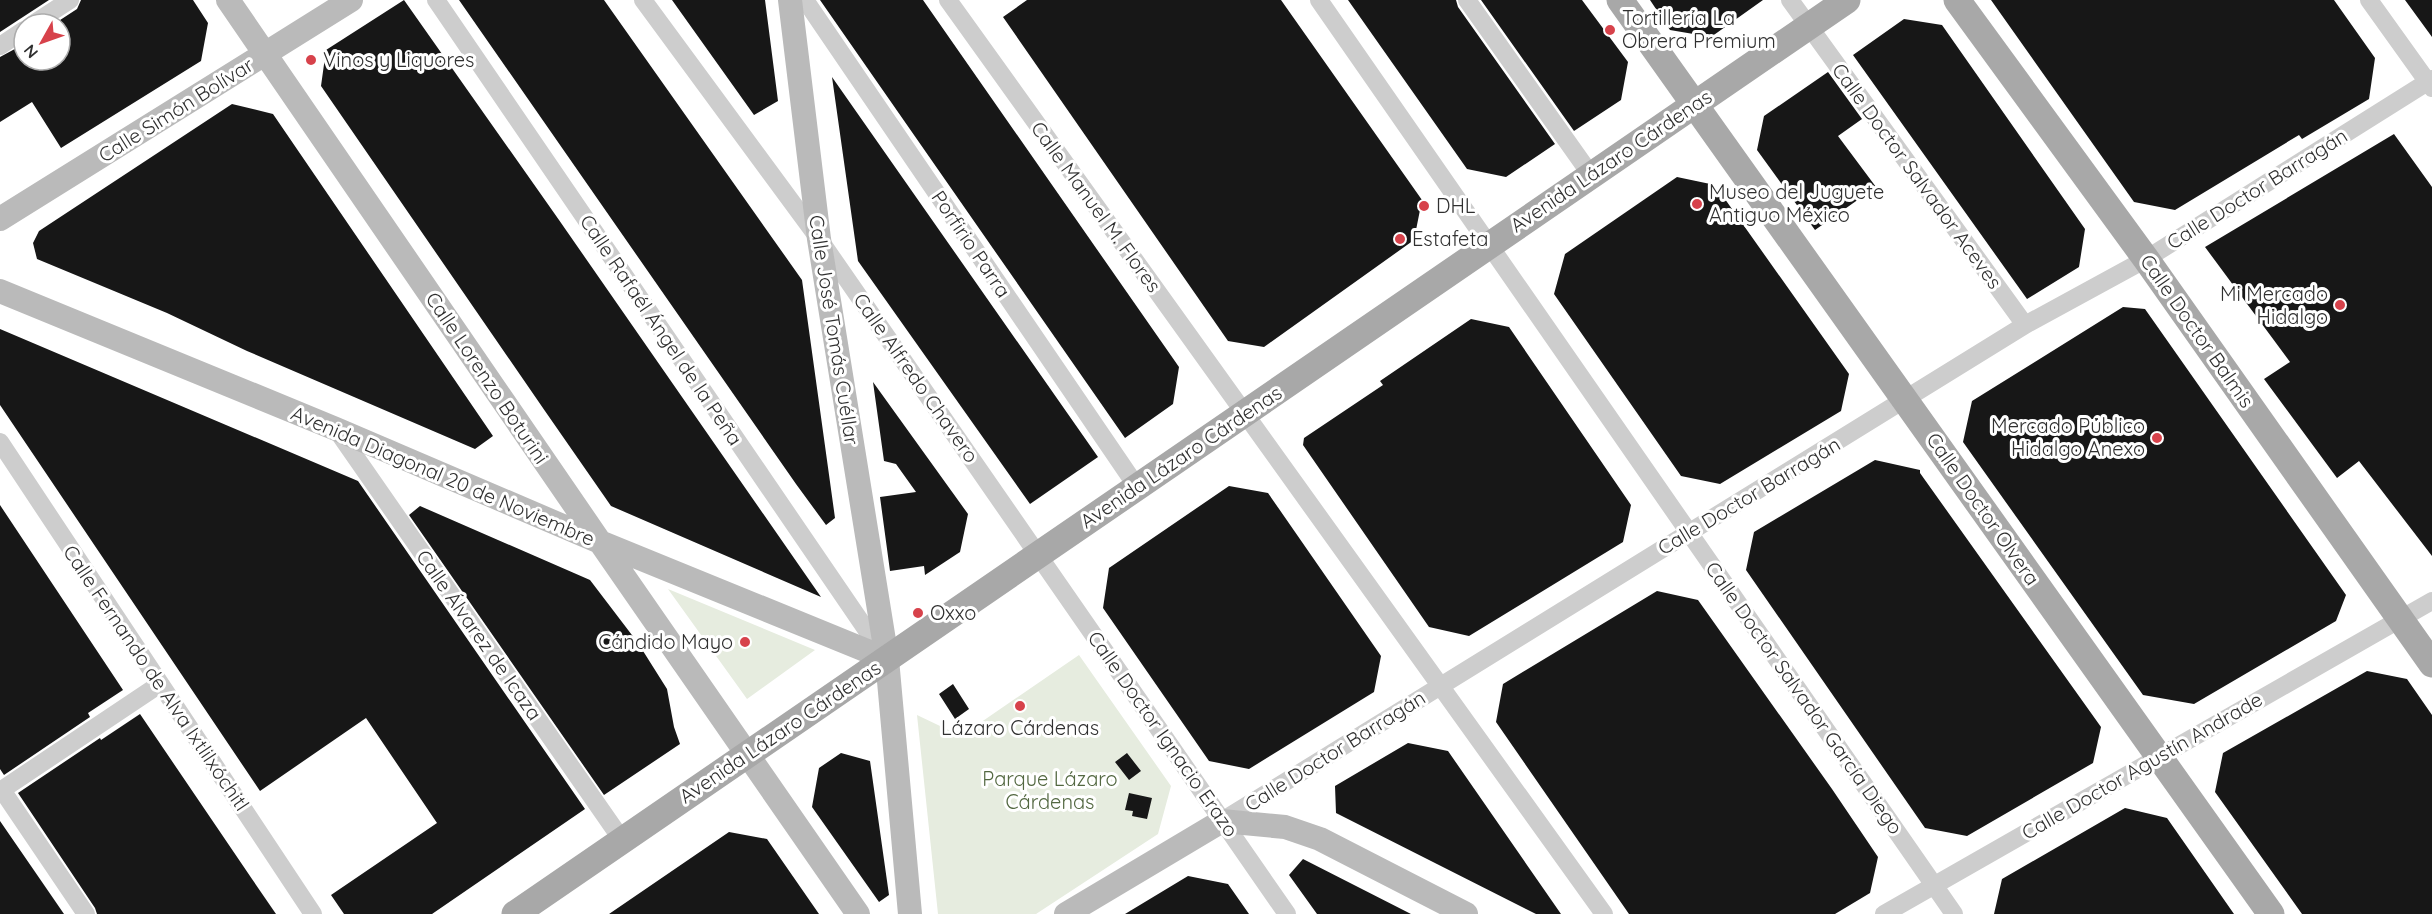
<svg xmlns="http://www.w3.org/2000/svg" width="2432" height="914" font-family="Quicksand,sans-serif">
<style>
.park{fill:#e6ecdf}
.building{fill:#171717}
.lines{fill:none;stroke-linecap:round;stroke-linejoin:round}
.street{stroke:#cdcdcd;stroke-width:18}
.secondary{stroke:#bababa;stroke-width:24}
.primary{stroke:#a8a8a8;stroke-width:27}
.poi-dot{fill:#d7424b;stroke:#fff;stroke-width:2}
.labels{text-anchor:middle;stroke-width:6;stroke-linejoin:round;paint-order:stroke}
.poi-label{font-size:20px;fill:#303030;stroke:#fff;text-anchor:start}
.street-label{font-size:20px;fill:#303030;stroke:#fff}
.park-label{font-size:20px;fill:#536841;stroke:#fff}
</style>
<rect width="100%" height="100%" fill="#fff"/>
<path class="park" d="M668,589L815,650L747,699Z
M1079,655L1171,786L1158,834L1036,914H938L917,715L961,736Z"/>
<path class="building" d="M0,0H49L0,32Z
M81,0H193L208,23L201,61L61,148L32,102L0,122V57L24,44V60H60V24H54L77,9Z
M404,0L559,220L821,597L611,506L545,411L321,86L326,50Z
M459,0H604L802,280L835,518L826,525L796,484Z
M672,0H765L778,101L754,115Z
M820,0H923L1179,367L1173,404L1125,438Z
M1027,0H1281L1422,200L1414,240L1264,347L1228,341L1003,17Z
M1348,0H1456L1458,7L1555,144L1506,177L1467,169Z
M1481,0H1582L1628,62L1621,100L1574,131Z
M1650,0H1763L1711,37L1670,30Z
M1991,0H2334L2375,58L2369,99L2302,139L2299,135L2175,210L2134,202Z
M2405,0H2432V37Z
M1904,19L1942,25L2085,229L2079,267L2027,299L1853,55Z
M1828,72L1862,119L1838,136L1876,187L1815,230L1757,150L1764,116Z
M832,77L1098,457L1030,504L858,261Z
M232,104L273,114L493,436L475,449L247,351L167,313L37,259L33,243L39,231Z
M2394,134L2432,187V556L2359,461L2337,478L2264,379L2290,362L2205,247Z
M1677,177L1715,185L1849,374L1841,411L1720,484L1681,476L1554,294L1565,254Z
M2123,307L2145,309L2346,595L2336,621L2194,704L2143,695L1963,442L1972,401Z
M1471,319L1509,327L1631,505L1623,542L1469,636L1429,627L1303,445L1304,438L1383,385L1380,381Z
M0,329L358,481L585,809L432,914H344L331,895L437,823L366,718L260,791L0,405Z
M873,382L968,514L960,552L925,575L924,566L890,571L880,497L916,492L896,464L884,461Z
M1875,460L1920,470V473L2101,727L2093,763L1967,836L1925,828L1746,570L1754,532Z
M1229,486L1268,493L1381,656L1374,692L1249,769L1209,761L1103,608L1109,568Z
M0,505L123,690L88,713L90,717L4,775L0,769Z
M420,506L590,580L638,643L667,689L674,727L680,744L604,795L409,515Z
M1657,591L1698,600L1832,789L1878,857L1870,893L1835,914H1629L1496,722L1503,684Z
M2367,671L2407,679L2432,715V914H2302L2215,792L2223,753Z
M953,684L969,709L955,719L939,694Z
M140,714L252,879L276,914H97L95,908L18,793L100,738L101,740Z
M1408,743L1448,751L1561,914H1536L1336,813L1335,786Z
M841,753L870,761L889,895L879,902L812,807L819,768Z
M1127,753L1141,771L1129,780L1115,762Z
M1129,793L1152,798L1147,819L1132,816L1133,811L1125,810Z
M2125,808L2167,818L2234,914H1994L2002,879Z
M0,821L31,866L64,914H0Z
M729,832L767,839L819,914H609Z
M1303,859L1411,914H1317L1289,875Z
M1188,876L1228,884L1249,914H1125Z"/>
<g class="lines">
<path class="street" d="M436,0L885,657
M643,0L819,239L1287,914
M805,0L1137,487
M948,0L1604,914
M1319,0L1954,914
M1467,0L1591,175
M1790,0L2025,325
M2369,0L2432,88
M33,24L70,0
M0,46L24,30
M336,429L622,840
M0,442L313,914
M2,790L86,914
M0,791L160,684
M1222,821L2025,325L2146,259L2432,79
M1884,914L2432,601"/>
<path class="secondary" d="M228,0L600,542L858,914
M790,0L819,239L887,659L910,914
M0,219L351,0
M0,291L336,429L600,542L887,659
M1066,914L1222,821L1285,827L1320,839L1466,914"/>
<path class="primary" d="M1620,0L2271,914
M1957,0L2146,259L2432,664
M515,914L1847,0"/>
</g>
<g class="poi-dot">
<circle cx="1610" cy="30" r="6"/>
<circle cx="311" cy="60" r="6"/>
<circle cx="1697" cy="204" r="6"/>
<circle cx="1424" cy="206" r="6"/>
<circle cx="1400" cy="239" r="6"/>
<circle cx="2340" cy="305" r="6"/>
<circle cx="2157" cy="438" r="6"/>
<circle cx="918" cy="613" r="6"/>
<circle cx="745" cy="642" r="6"/>
<circle cx="1020" cy="706" r="6"/>
</g>
<g class="labels">
<g class="poi-label">
<text x="1622" y="25">Tortillería La<tspan x="1622" dy="23">Obrera Premium</tspan></text>
<text x="323" y="67">Vinos y Liquores</text>
<text x="1709" y="199">Museo del Juguete<tspan x="1709" dy="23">Antiguo México</tspan></text>
<text x="1436" y="213">DHL</text>
<text x="1412" y="246">Estafeta</text>
<text x="2328" y="301" text-anchor="end">Mi Mercado<tspan x="2328" dy="23">Hidalgo</tspan></text>
<text x="2145" y="433" text-anchor="end">Mercado Público<tspan x="2145" dy="23">Hidalgo Anexo</tspan></text>
<text x="930" y="620">Oxxo</text>
<text x="733" y="649" text-anchor="end">Cándido Mayo</text>
<text x="1020" y="735" text-anchor="middle">Lázaro Cárdenas</text>
</g>
<g class="street-label">
<text transform="translate(176 110) rotate(-32)" y="7">Calle Simón Bolívar</text>
<text transform="translate(1611 161) rotate(-34)" y="7">Avenida Lázaro Cárdenas</text>
<text transform="translate(1917 176) rotate(54)" y="7">Calle Doctor Salvador Aceves</text>
<text transform="translate(2257 189) rotate(-32)" y="7">Calle Doctor Barragán</text>
<text transform="translate(1096 207) rotate(54)" y="7">Calle Manuel M. Flores</text>
<text transform="translate(971 244) rotate(56)" y="7">Porfirio Parra</text>
<text transform="translate(661 330) rotate(56)" y="7">Calle Rafaél Ángel de la Peña</text>
<text transform="translate(834 330) rotate(81)" y="7">Calle José Tomás Cuéllar</text>
<text transform="translate(2197 331) rotate(55)" y="7">Calle Doctor Balmis</text>
<text transform="translate(487 378) rotate(56)" y="7">Calle Lorenzo Boturini</text>
<text transform="translate(916 378) rotate(55)" y="7">Calle Alfredo Chavero</text>
<text transform="translate(1181 457) rotate(-34)" y="7">Avenida Lázaro Cárdenas</text>
<text transform="translate(443 476) rotate(23)" y="7">Avenida Diagonal 20 de Noviembre</text>
<text transform="translate(1749 496) rotate(-31)" y="7">Calle Doctor Barragán</text>
<text transform="translate(1983 509) rotate(55)" y="7">Calle Doctor Olvera</text>
<text transform="translate(479 635) rotate(55)" y="7">Calle Álvarez de Icaza</text>
<text transform="translate(156 678) rotate(56)" y="7">Calle Fernando de Alva Ixtlilxóchitl</text>
<text transform="translate(1804 698) rotate(55)" y="7">Calle Doctor Salvador García Diego</text>
<text transform="translate(780 732) rotate(-34)" y="7">Avenida Lázaro Cárdenas</text>
<text transform="translate(1163 734) rotate(55)" y="7">Calle Doctor Ignacio Erazo</text>
<text transform="translate(1335 751) rotate(-32)" y="7">Calle Doctor Barragán</text>
<text transform="translate(2142 766) rotate(-30)" y="7">Calle Doctor Agustín Andrade</text>
</g>
<g class="park-label">
<text x="1050" y="786">Parque Lázaro<tspan x="1050" dy="23">Cárdenas</tspan></text>
</g>
</g>
<g transform="translate(42 42) rotate(230)"><circle r="28" fill="#ffffff" stroke="#acacac" stroke-width="1.5"/>
<path d="M0-4.5L10 22L0 15L-10 22Z" fill="#d7424b"/>
<text y="-9" font-size="16" font-weight="bold" text-anchor="middle" fill="#303030">N</text>
</g>
</svg>
